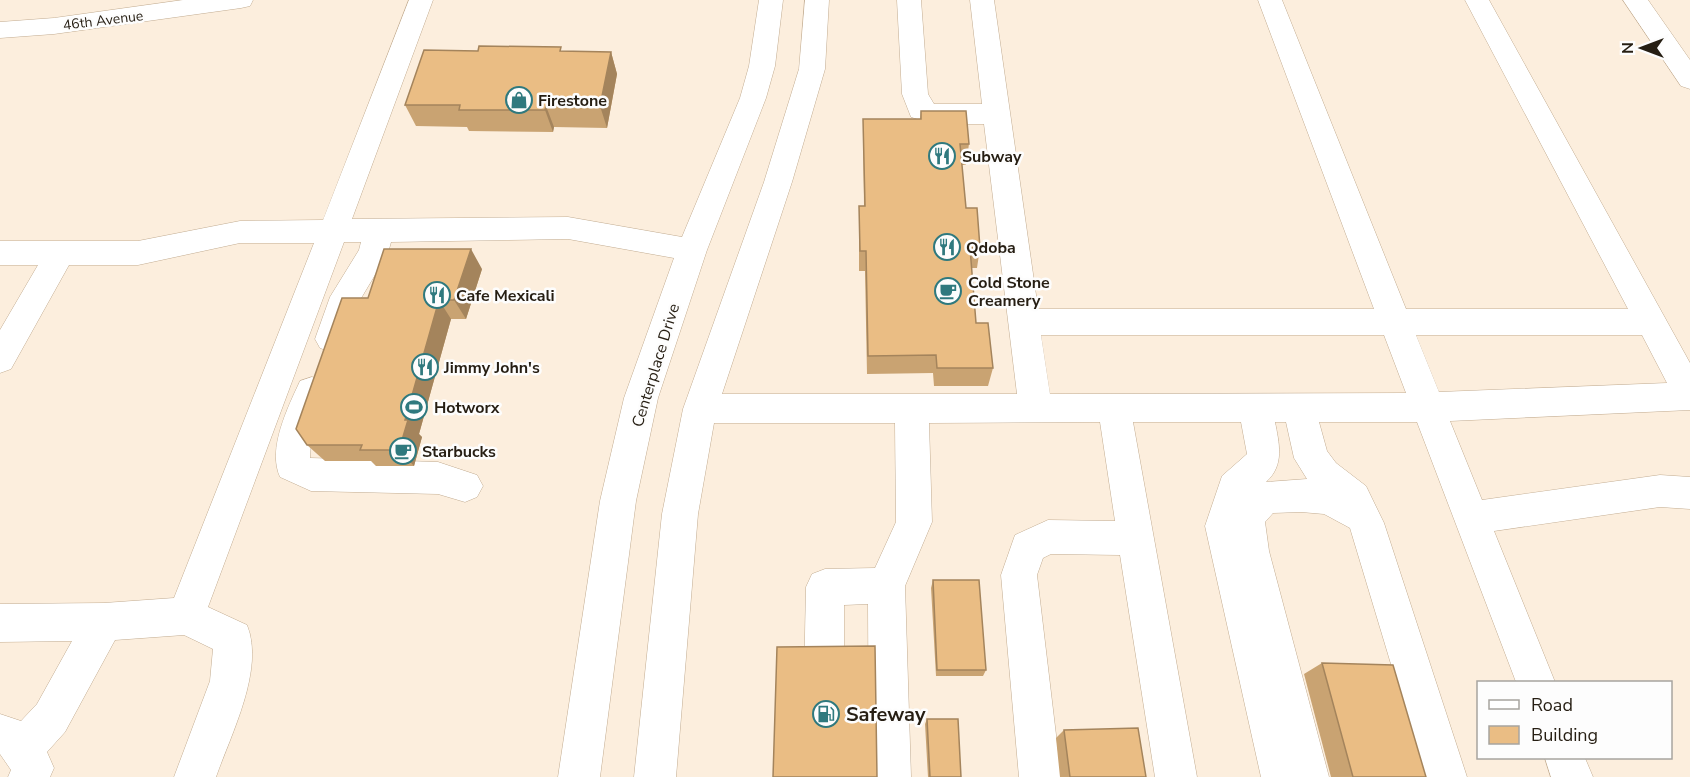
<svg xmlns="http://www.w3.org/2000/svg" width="1690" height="777" font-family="'Nunito Sans',sans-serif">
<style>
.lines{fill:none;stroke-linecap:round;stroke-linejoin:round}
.minor-casing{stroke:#c2ac91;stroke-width:1}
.minor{fill:#fff;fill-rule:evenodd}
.wall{fill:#c9a372}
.shaded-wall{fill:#a4845c}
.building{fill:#eabd84;stroke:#a4845c;stroke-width:1.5}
.labels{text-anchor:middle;stroke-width:5;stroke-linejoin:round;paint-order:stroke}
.far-street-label{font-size:14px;fill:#261e13;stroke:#fdfdfd}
.poi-label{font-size:16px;font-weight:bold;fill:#261e13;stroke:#fdfdfd;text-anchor:start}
.street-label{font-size:16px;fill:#261e13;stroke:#fdfdfd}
.near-poi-label{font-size:20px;font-weight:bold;fill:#261e13;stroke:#fdfdfd;text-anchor:start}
</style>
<rect width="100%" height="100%" fill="#fceedd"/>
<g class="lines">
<defs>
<path id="minor" d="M183,0H253L250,6L241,8L54,34L0,38V22L54,18Z
M409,0H433L352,219L568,217L682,237L740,98L749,66L759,0H783L775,66L766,98L707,250L658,398L636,501L600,777H558L600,501L624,398L674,258L568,239L391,242L388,253L360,300L342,348L331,352L320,348L315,339L330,297L359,250L361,242H344L208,607L247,625C265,669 231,734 216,777H174L210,681L213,649L184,635L115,640L65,732L47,752L54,768L50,777H8L11,770L0,754V714L21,721L37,704L72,641L0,642V604L104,603L174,598L314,243H240L138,265H69L11,369L0,373V330L38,265H0V241H138L240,221L323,220Z
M805,0H829L825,69L792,182L722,394H1017L984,124H933L911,117L902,94L897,0H921L928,94L934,104H982L970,0H994L1038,309H1374L1258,0H1282L1406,309H1628L1465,0H1489L1690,363V410L1450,421L1482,500L1660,475L1690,477V509L1660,507L1494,531L1555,682H1516L1417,422H1319L1327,451L1336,463L1366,486L1384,523L1467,777H1425L1350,528L1324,514L1301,512L1273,513L1265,522L1269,551L1329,777H1261L1205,526L1222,476L1247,454L1241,422H1133L1197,777H1155L1120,555L1051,554L1043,558L1037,575L1061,777H1019L1001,575L1015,535L1048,520L1115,521L1100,422L929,423L932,522L905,586L911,777H869L868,604L844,605V777H802L806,587L812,574L825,569L875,568L896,522L895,423H714L698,514L676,777H634L662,514L683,409L764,182L799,69ZM1041,335H1384L1406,393L1050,394ZM1416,335H1642L1667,383L1439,392ZM1275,422H1286L1294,458L1307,479L1266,482C1285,465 1279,443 1275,422Z
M1623,0H1648L1690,60V89L1681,86Z
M312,377L324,381L329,391L311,442L310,458L438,462L477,475L483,486L477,497L465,502L438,494L311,491L280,477C267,449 288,407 300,381Z
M1545,758H1585L1593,777H1551Z"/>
</defs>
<use href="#minor" class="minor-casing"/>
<use href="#minor" class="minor"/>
</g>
<path class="wall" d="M562,51L611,52L617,74L607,128L554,127L553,132L469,131L467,127L416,126L405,105Z
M921,111L969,144L966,165H962L966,208L980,248L977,268H971L976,323L993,368L988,386H934L933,373L867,374L865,271H859V206H864L863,119H920Z
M482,269L466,319H451L419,434L422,437L414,466H376L371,461H325L307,445L368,298Z
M933,580L986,670L983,676H936L931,588Z
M1322,663L1426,777H1331L1304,674Z
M927,719L961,777H928L925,724Z
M1064,730L1146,777H1060L1056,738Z"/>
<path class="shaded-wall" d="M611,52L617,74L607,128L600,106Z
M546,106L554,127L553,132L545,110Z
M471,249L482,269L466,319L454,300Z
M439,300L451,319L419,434L422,437L414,466L399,450L405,420Z"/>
<path class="building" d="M479,46L561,47L560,51L611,52L600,106H546L545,110H459L460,105H405L424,50L478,51Z
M921,111H966L969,144H960L966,208H977L980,248H970L976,323H988L993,368H937L936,355L868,356L866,251H860L859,206H865L863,119H921Z
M384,249H471L454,300H439L405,420H408L399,450H360L362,445H307L296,429L342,298H368Z
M933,580H979L986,670H937Z
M875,646L877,777H773L777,647Z
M1322,663L1393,665L1426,777H1353Z
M927,719H958L961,777H930Z
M1138,728L1146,777H1070L1064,730Z"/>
<defs>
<symbol id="shop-ring" viewBox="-11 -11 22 22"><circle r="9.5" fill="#fdfdfd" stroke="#2f797e" stroke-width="1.5"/><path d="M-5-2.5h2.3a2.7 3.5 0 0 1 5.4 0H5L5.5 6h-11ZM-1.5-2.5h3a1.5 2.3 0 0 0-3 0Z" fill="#2f797e"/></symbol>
<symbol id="restaurant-ring" viewBox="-11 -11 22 22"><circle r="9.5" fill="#fdfdfd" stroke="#2f797e" stroke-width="1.5"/><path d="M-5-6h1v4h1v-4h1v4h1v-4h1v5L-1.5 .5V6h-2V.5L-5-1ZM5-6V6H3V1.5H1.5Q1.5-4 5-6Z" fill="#2f797e"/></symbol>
<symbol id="cafe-ring" viewBox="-11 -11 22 22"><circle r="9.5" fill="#fdfdfd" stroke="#2f797e" stroke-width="1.5"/><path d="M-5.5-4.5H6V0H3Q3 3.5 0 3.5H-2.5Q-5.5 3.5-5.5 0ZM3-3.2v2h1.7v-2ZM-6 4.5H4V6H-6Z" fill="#2f797e"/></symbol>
<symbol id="stadium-ring" viewBox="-11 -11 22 22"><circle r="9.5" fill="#fdfdfd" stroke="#2f797e" stroke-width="1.5"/><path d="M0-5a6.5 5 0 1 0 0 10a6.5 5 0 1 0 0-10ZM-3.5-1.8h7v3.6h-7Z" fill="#2f797e"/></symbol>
<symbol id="fuel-ring" viewBox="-11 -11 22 22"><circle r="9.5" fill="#fdfdfd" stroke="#2f797e" stroke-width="1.5"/><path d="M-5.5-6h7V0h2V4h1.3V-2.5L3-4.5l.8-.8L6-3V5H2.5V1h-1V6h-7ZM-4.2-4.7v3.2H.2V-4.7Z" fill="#2f797e"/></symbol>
</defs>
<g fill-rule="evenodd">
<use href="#shop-ring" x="504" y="85" width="30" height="30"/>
<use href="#restaurant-ring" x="927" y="141" width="30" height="30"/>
<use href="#restaurant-ring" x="932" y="232" width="30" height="30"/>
<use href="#cafe-ring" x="933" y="276" width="30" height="30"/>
<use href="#restaurant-ring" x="422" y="280" width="30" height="30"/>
<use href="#restaurant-ring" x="410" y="352" width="30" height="30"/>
<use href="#stadium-ring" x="399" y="392" width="30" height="30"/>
<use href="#cafe-ring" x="388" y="436" width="30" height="30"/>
<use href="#fuel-ring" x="811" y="699" width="30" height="30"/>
</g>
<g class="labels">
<g class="far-street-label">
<text transform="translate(103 20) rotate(-7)" y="5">46th Avenue</text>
</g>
<g class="poi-label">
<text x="538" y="106">Firestone</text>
<text x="962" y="162">Subway</text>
<text x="966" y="253">Qdoba</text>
<text x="968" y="288">Cold Stone<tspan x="968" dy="18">Creamery</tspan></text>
<text x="456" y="301">Cafe Mexicali</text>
<text x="444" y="373">Jimmy John's</text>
<text x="434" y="413">Hotworx</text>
<text x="422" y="457">Starbucks</text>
</g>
<g class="street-label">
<text transform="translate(655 365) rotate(-73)" y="6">Centerplace Drive</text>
</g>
<g class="near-poi-label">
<text x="846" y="721">Safeway</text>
</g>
</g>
<rect x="1477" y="681" width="195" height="78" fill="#fdfdfd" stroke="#a7a49f" stroke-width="1.5"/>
<rect x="1489" y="700" width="30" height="9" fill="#ffffff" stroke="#a7a49f" stroke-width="1.5"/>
<text x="1531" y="711" font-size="18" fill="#261e13">Road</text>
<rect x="1489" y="726" width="30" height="18" fill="#eabd84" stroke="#a7a49f" stroke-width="1.5"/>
<text x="1531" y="741" font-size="18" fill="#261e13">Building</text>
<g transform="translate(1642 48) rotate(270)" stroke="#fdfdfd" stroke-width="4.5" paint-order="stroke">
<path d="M0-4.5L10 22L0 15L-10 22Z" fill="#261e13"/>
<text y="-9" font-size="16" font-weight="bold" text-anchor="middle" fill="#261e13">N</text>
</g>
</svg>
